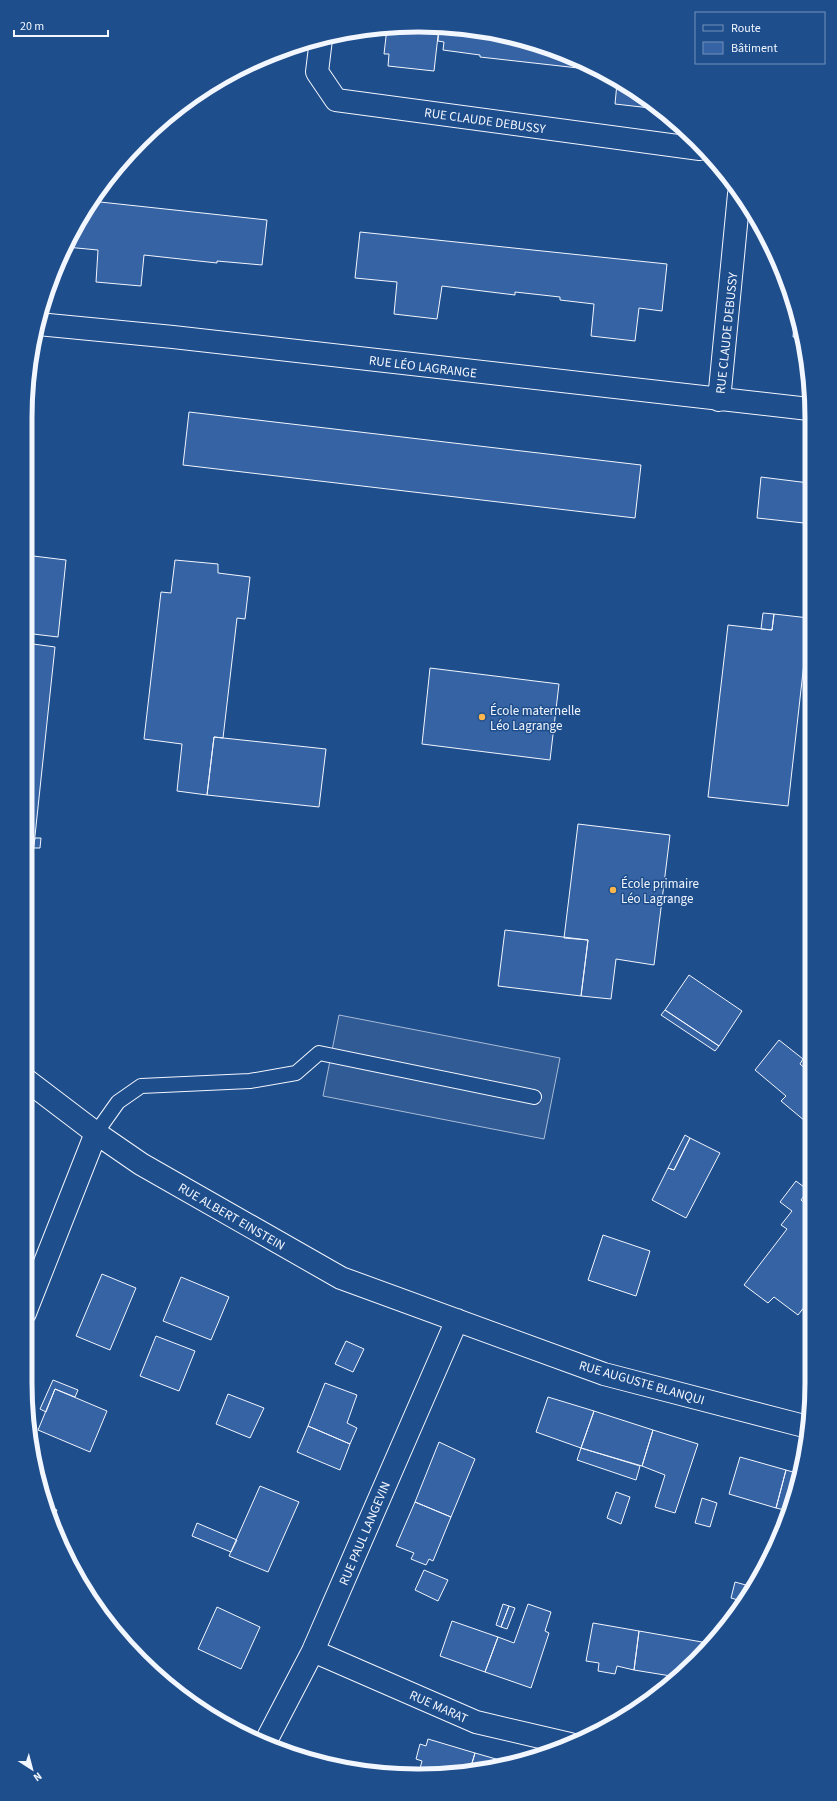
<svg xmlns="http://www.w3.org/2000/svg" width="837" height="1801" font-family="'Source Sans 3',sans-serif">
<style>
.parking{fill:#305b95;stroke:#a8bbd7}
.building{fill:#3563a3;stroke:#f2f6ff}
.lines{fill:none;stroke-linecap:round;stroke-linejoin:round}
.service-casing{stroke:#f2f6ff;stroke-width:16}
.minor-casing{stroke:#f2f6ff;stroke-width:24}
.service{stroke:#1f4e8c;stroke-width:14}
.minor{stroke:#1f4e8c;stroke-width:22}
.poi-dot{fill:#ffb74d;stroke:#1f4e8c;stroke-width:1.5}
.labels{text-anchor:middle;stroke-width:3;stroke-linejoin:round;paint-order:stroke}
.street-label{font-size:13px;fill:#f2f6ff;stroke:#1f4e8c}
.poi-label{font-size:13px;fill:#f2f6ff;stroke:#1f4e8c;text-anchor:start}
.rim{fill:none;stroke:#f2f6ff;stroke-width:5}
</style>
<rect width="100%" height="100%" fill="#1f4e8c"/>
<path class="parking" d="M339,1015L560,1058L544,1139L323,1096Z"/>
<path class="building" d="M418,25L439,27L434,71L388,66L389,54H384L387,28Z
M439,27L495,33L569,55L596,70L480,57V55L443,50L444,42L438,41Z
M617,83L658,106L659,109L615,104Z
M91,201L267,220L262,265L217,261V263L144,255L141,286L96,282L98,250L66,247Z
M360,232L667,264L662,311L639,308L635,341L591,336L594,304L560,300V297L515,292V295L442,286L437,319L394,314L397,282L355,278Z
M795,314L801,338L793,337Z
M189,412L641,465L635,518L183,465Z
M761,477L809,483V531L804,530V523L757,518Z
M25,555L66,560L58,637L25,633Z
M175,560L218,564V573L250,577L245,619L237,618L223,738L214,737L207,795L177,791L182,744L144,739L161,592L171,593Z
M763,613L774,614L772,630L761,629Z
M774,614L809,618L788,806L708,797L728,625L772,630Z
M26,643L55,647L32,864H25Z
M430,668L559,684L550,760L422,744Z
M214,737L326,749L319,807L207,795Z
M578,824L670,835L654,965L616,959L611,999L581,996L588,940L564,938Z
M35,838H41L40,848H33Z
M25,864H32L31,876L25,875Z
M505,930L588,940L581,996L498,986Z
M689,975L742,1011L719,1046L665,1010Z
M665,1010L719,1046L715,1051L661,1015Z
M779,1040L803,1059L800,1064L811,1073V1114L805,1121L781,1101L786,1096L755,1070Z
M685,1135L690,1138L674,1170L668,1168Z
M690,1138L720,1153L686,1218L652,1200L668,1168L674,1170Z
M25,1179L33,1182L25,1202Z
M796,1181L808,1190L801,1200L806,1204L809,1200L811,1202L812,1260L803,1271L812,1278V1297L798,1315L774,1297L768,1303L744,1285L787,1229L781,1225L792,1211L780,1202Z
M603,1235L650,1251L636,1296L588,1280Z
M102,1274L136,1288L110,1350L76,1336Z
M181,1277L229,1297L211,1340L163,1321Z
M156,1336L195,1351L179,1391L140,1376Z
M346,1341L364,1349L353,1372L335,1364Z
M53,1380L78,1390L75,1397L55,1389L46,1412L40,1409Z
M325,1383L357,1395L347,1423L357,1428L350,1444L308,1426Z
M55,1389L107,1411L90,1452L38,1430Z
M228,1394L264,1408L250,1438L216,1424Z
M548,1397L594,1411L581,1448L536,1432Z
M594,1411L653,1430L642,1466L581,1448Z
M308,1426L350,1444L340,1470L297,1452Z
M653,1430L698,1444L675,1513L655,1507L665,1475L642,1466Z
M439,1442L475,1459L451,1517L415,1502Z
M581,1448L640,1466L636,1480L577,1460Z
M740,1457L786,1470L776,1508L729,1494Z
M786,1470L800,1474L789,1511L776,1508Z
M260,1486L299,1502L268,1572L229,1556Z
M616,1492L630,1497L621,1524L607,1518Z
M702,1498L717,1503L710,1527L695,1523Z
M415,1502L451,1517L433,1561L429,1559L426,1565L411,1559L414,1553L396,1546Z
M45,1505L57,1510L52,1522L46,1509Z
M197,1523L237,1540L231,1552L192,1536Z
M424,1570L448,1580L438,1601L415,1590Z
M735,1582L753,1587L745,1602L731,1598Z
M503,1604L509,1606L501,1627L496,1625Z
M528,1604L551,1612L545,1631L549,1633L531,1688L485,1672L498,1637L514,1643Z
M509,1606L515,1608L507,1629L501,1627Z
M217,1607L260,1627L241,1669L198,1649Z
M452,1621L498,1637L485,1672L440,1656Z
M593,1623L639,1631L634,1670L617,1666L615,1674L598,1671L599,1663L586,1661Z
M639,1631L702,1642L699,1656L677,1677L634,1670Z
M702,1642L713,1644L699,1656Z
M428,1739L475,1753L469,1773L418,1776L422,1761L416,1759L420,1744L426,1746Z
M475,1753L510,1763L469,1773Z
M345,1763L362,1770L343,1769Z"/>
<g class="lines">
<defs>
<path id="service" d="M96,1133L118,1102L141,1086L250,1081L296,1073L319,1053L534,1097"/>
<path id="minor" d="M321,39L317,72L336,100L700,149
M38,324L173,337L809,409
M719,400L739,194
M25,1079L96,1133L141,1164L341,1278L604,1374L808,1427
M25,1313L96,1133
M313,1651L476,1722L570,1744
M265,1743L313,1651L457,1320"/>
</defs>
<use href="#service" class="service-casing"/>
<use href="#minor" class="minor-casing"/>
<use href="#service" class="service"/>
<use href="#minor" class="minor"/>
</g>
<g class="poi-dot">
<circle cx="482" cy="717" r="4"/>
<circle cx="613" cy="890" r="4"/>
</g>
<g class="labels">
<g class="street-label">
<text transform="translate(485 120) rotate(8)" y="5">RUE CLAUDE DEBUSSY</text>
<text transform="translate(726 333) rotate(-84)" y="5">RUE CLAUDE DEBUSSY</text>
<text transform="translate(423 366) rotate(7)" y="5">RUE LÉO LAGRANGE</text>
<text transform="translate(232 1216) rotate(30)" y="5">RUE ALBERT EINSTEIN</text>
<text transform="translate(642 1382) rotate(16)" y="5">RUE AUGUSTE BLANQUI</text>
<text transform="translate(364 1533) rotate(-67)" y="5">RUE PAUL LANGEVIN</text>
<text transform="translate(439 1706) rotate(24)" y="5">RUE MARAT</text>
</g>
<g class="poi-label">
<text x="490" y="715">École maternelle<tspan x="490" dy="15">Léo Lagrange</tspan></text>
<text x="621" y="888">École primaire<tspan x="621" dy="15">Léo Lagrange</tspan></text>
</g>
</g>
<path d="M0 0H837V1801H0ZM418 32H419A386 386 0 0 1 805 418V1383A386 386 0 0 1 419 1769H418A386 386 0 0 1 32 1383V418A386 386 0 0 1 418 32Z" fill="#1f4e8c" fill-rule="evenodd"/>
<path class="rim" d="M418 32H419A386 386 0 0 1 805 418V1383A386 386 0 0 1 419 1769H418A386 386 0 0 1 32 1383V418A386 386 0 0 1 418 32Z"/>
<rect x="695" y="12" width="130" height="52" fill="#1f4e8c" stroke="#7391ba"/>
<rect x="703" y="25" width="20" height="6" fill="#1f4e8c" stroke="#7391ba"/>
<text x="731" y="32" font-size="12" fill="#f2f6ff">Route</text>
<rect x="703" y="42" width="20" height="12" fill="#3563a3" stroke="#7391ba"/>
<text x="731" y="52" font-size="12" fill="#f2f6ff">Bâtiment</text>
<g transform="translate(32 1769) rotate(144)" stroke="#1f4e8c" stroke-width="3" paint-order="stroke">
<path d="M0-3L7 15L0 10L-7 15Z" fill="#f2f6ff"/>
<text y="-6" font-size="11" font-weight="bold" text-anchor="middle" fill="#f2f6ff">N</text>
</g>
<path d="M14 30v6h94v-6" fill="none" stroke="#f2f6ff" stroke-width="2"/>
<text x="20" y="30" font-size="12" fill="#f2f6ff" stroke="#1f4e8c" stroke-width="3" paint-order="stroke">20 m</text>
</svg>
